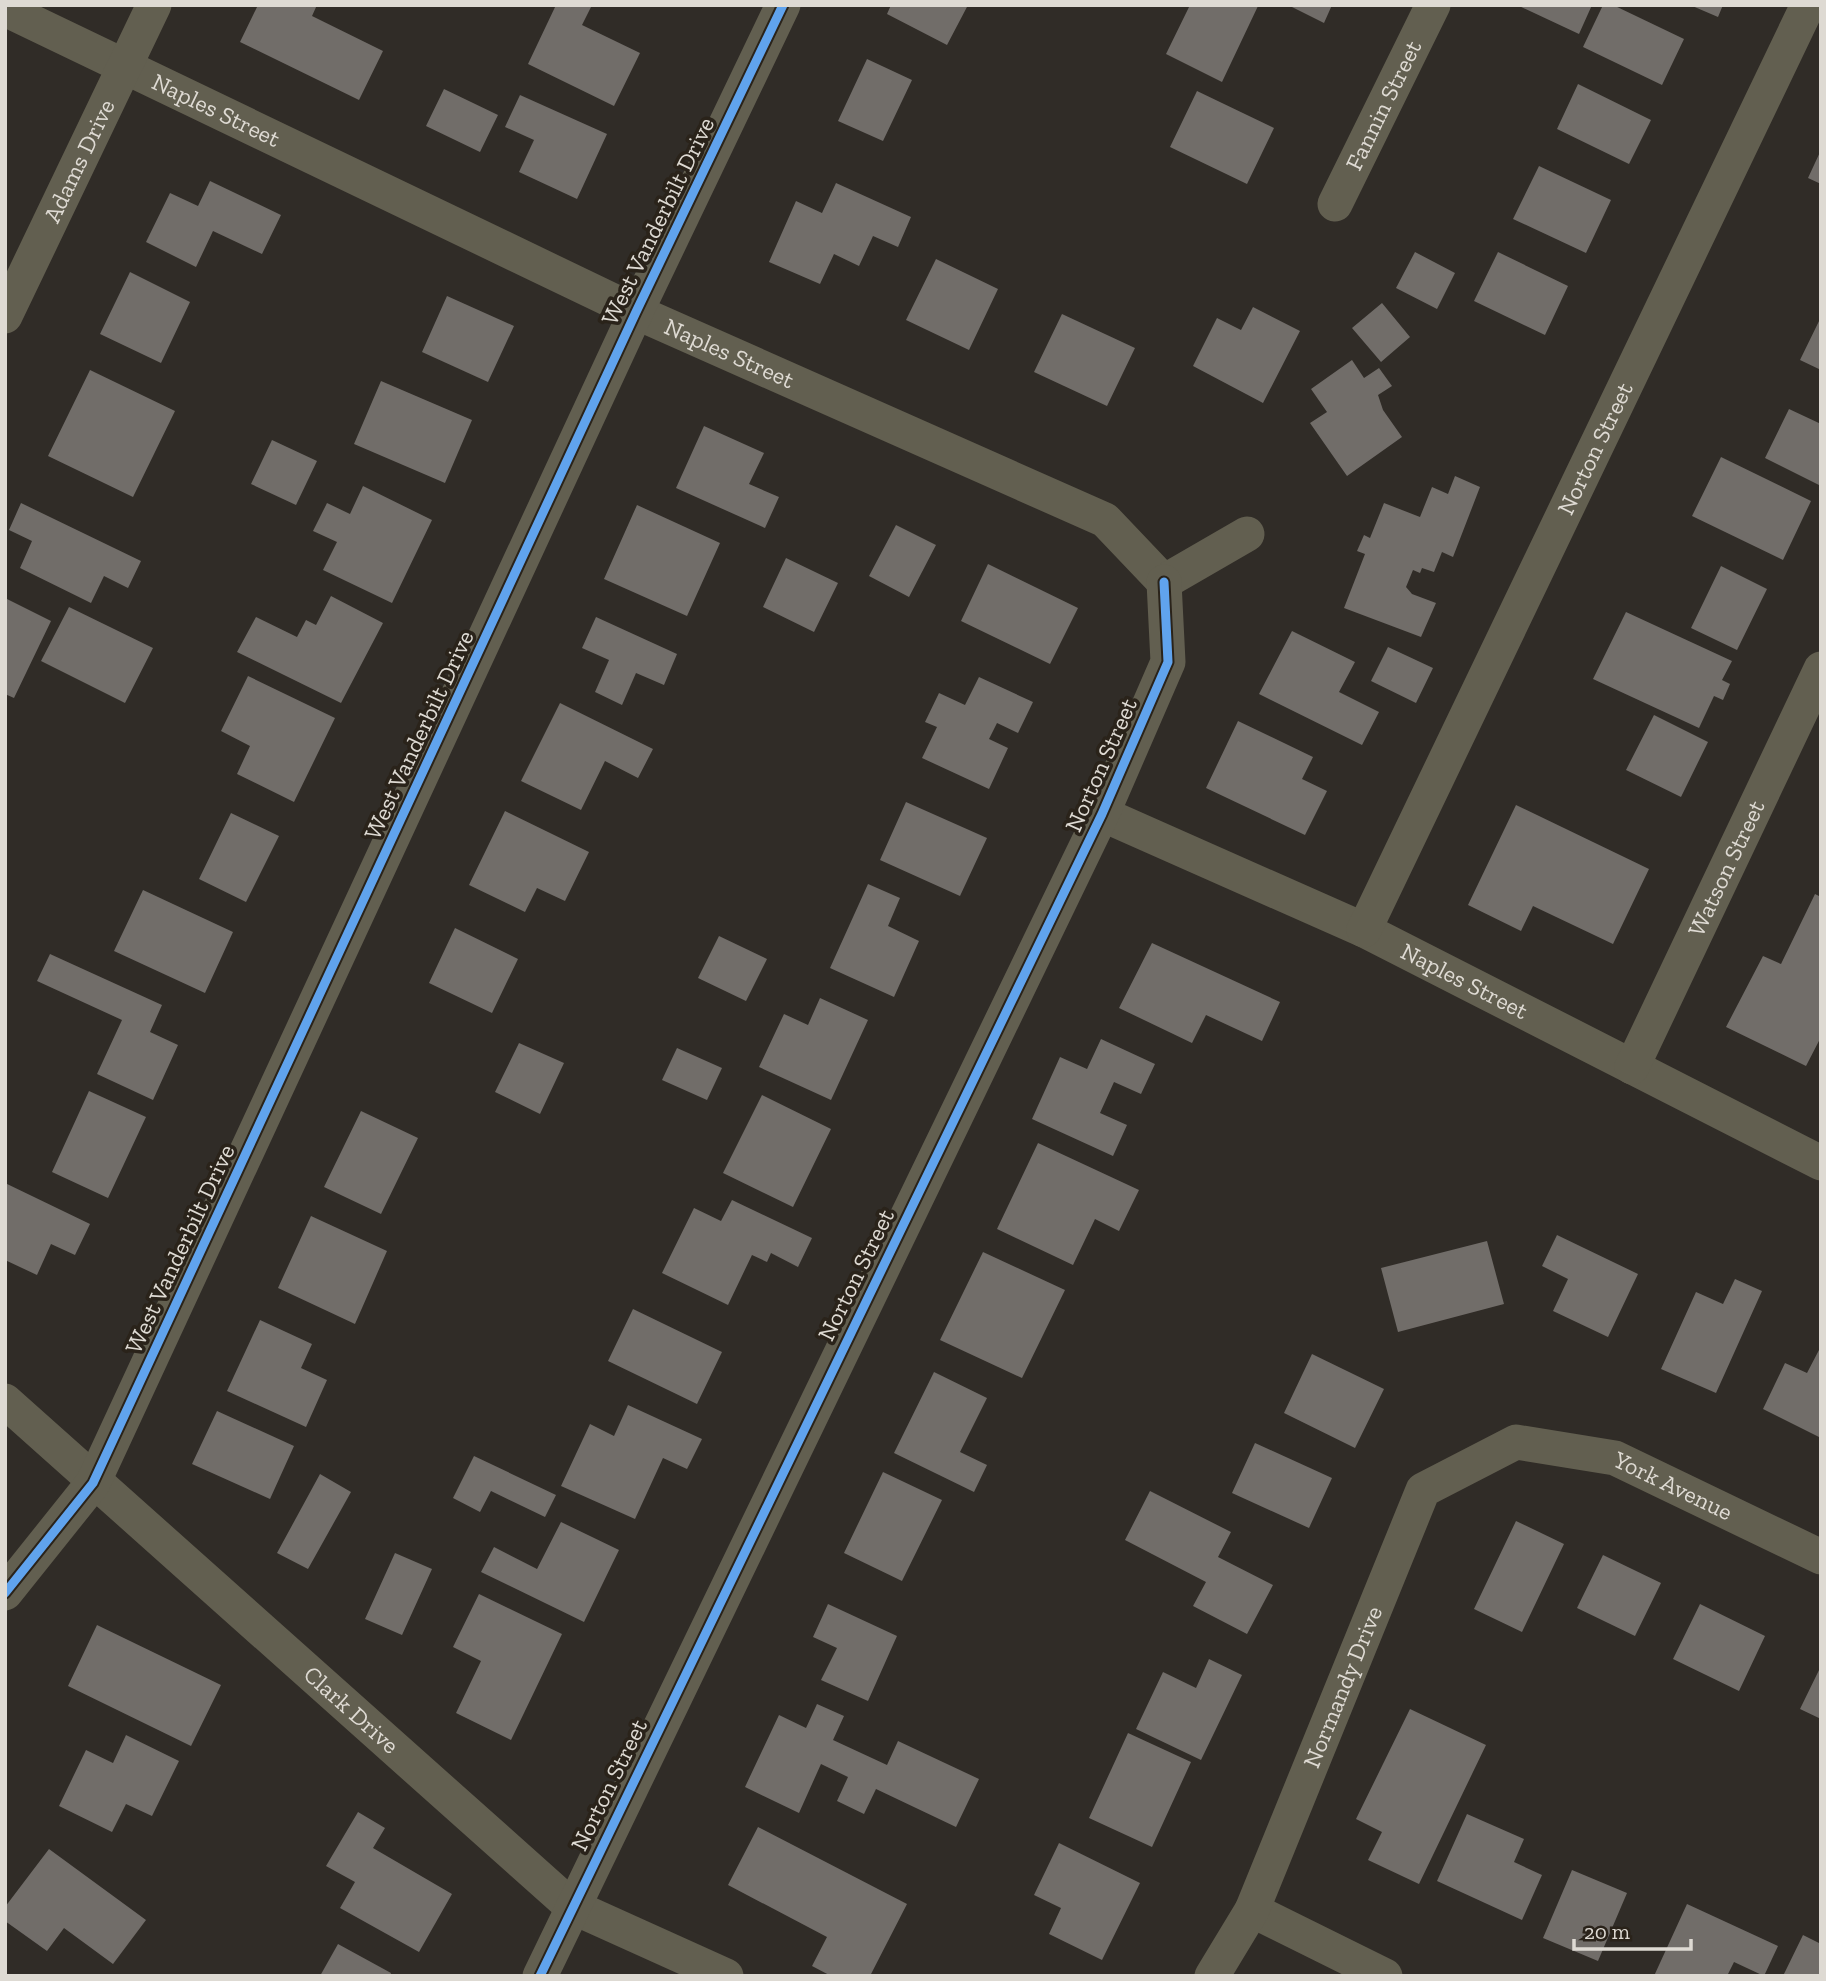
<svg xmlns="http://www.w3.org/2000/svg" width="1826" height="1981" font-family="'Zilla Slab',serif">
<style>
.building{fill:#716d69}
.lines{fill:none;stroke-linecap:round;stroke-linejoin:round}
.minor{stroke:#625f50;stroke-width:35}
.cycleway-casing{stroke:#2a231a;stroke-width:13}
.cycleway{stroke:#60a3ed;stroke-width:9}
.labels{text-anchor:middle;stroke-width:7;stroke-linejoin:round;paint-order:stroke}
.street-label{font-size:24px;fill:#dedad3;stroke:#2a231a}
</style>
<rect width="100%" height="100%" fill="#302c27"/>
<path class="building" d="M258,5H317L312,16L383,51L359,100L240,42Z
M556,5H592L582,25L640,53L614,106L528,64Z
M891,5H968L947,45L887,14Z
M1190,5L1258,6L1222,82L1166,54Z
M1288,5H1332L1324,23Z
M1517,5H1592L1579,34Z
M1603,5H1613L1684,39L1662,85L1583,47Z
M1690,5H1723L1718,17Z
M867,59L912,80L883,141L838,121Z
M1578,84L1651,120L1629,164L1557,129Z
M444,89L498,115L480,152L426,126Z
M1197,91L1274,128L1247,184L1170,147Z
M520,95L607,134L577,199L519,172L534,140L505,127Z
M1821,150V184L1808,178Z
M1539,166L1611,200L1586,253L1513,219Z
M210,181L281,215L262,254L213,231L196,267L146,242L170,193L198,206Z
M836,183L911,217L898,247L873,236L859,266L834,254L820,284L769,262L796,201L822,213Z
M1415,252L1455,273L1437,309L1396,288Z
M1498,252L1568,286L1545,335L1474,301Z
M936,259L998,289L969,350L906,320Z
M130,272L190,302L161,363L100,334Z
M447,296L514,326L488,382L422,352Z
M1382,303L1410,337L1381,362L1352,328Z
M1253,307L1300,331L1263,403L1193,366L1217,318L1241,330Z
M1062,314L1135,348L1107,406L1034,372Z
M1821,317V370L1800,360Z
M1352,360L1364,378L1379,368L1392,386L1378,395L1383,410L1402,437L1347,476L1310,423L1327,412L1311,389Z
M90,370L175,411L133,497L48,456Z
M381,381L472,420L445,483L354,444Z
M1789,409L1821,424V486L1765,458Z
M704,426L764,453L749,484L779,497L765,528L676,488Z
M272,440L317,461L296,505L251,484Z
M1721,457L1811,501L1783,560L1692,516Z
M1455,476L1480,487L1453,557L1442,552L1434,572L1422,568L1420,573L1413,570L1406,587L1412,594L1436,603L1421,637L1344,608L1365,554L1357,551L1364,535L1370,538L1384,503L1420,517L1432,487L1448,494Z
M363,486L432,520L392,603L323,570L337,542L313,531L327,503L350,514Z
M21,503L141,561L128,588L104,576L91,603L20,568L32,541L9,530Z
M637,505L720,543L687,616L604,579Z
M896,525L936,545L909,597L869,576Z
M786,558L838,583L814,632L763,607Z
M988,564L1078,608L1050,664L961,621Z
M1721,566L1767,589L1737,650L1691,628Z
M331,596L383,623L341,703L237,652L256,617L297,637L306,620L316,625Z
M5,598L51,621L14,698L5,694Z
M69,607L153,648L125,703L41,661Z
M1626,612L1732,661L1722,680L1730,684L1723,700L1714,696L1699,728L1593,679Z
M596,617L677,654L664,685L636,673L622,705L595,692L609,660L582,648Z
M1292,631L1355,662L1339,692L1379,712L1362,745L1259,694Z
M1388,647L1433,668L1416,703L1371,681Z
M248,676L335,718L294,802L237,774L250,746L221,731Z
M979,677L1033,702L1018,733L997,723L989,739L1008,748L989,789L922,758L937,727L925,722L939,693L965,705Z
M560,703L653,749L638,778L605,761L581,810L521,781Z
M1654,715L1708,742L1681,797L1626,770Z
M1238,721L1313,757L1302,779L1327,791L1305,835L1206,788Z
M906,802L987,838L960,896L880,860Z
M1516,805L1649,869L1613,944L1533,906L1521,931L1468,905Z
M505,811L589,852L565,901L537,888L525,912L469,885Z
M231,813L279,836L246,902L199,879Z
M868,884L900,898L888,926L919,941L894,997L830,968Z
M143,890L233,932L205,993L114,951Z
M1815,894L1821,897V1037L1806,1066L1726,1027L1763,956L1781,964Z
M455,928L518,959L492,1013L429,983Z
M719,936L767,959L746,1001L698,978Z
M1152,943L1280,1002L1262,1041L1206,1015L1192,1043L1119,1008Z
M50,954L162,1005L150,1032L178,1045L153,1100L97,1074L122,1020L37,981Z
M820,998L868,1020L831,1100L759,1067L784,1014L808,1025Z
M1101,1039L1155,1064L1141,1094L1114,1082L1100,1113L1127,1125L1113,1156L1032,1119L1060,1057L1087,1069Z
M519,1043L564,1063L540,1114L495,1092Z
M677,1048L722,1068L707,1100L662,1080Z
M89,1091L146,1117L108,1198L52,1172Z
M762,1095L831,1129L793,1207L723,1173Z
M361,1111L418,1138L381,1214L324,1187Z
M1038,1143L1139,1190L1119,1231L1095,1219L1073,1265L997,1229Z
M5,1183L90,1224L75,1255L51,1244L37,1275L5,1260Z
M732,1200L812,1238L798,1267L771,1253L767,1262L752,1255L728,1305L662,1273L694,1208L721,1221Z
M311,1216L387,1251L355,1324L278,1288Z
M1557,1235L1638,1274L1608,1337L1553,1311L1568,1279L1542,1266Z
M1487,1241L1504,1304L1398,1332L1381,1268Z
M983,1252L1065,1290L1022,1378L940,1340Z
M1735,1279L1762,1291L1716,1393L1661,1369L1696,1292L1723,1304Z
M633,1309L722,1352L697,1404L608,1361Z
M260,1320L312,1344L301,1368L327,1380L306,1427L227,1391Z
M1819,1350L1821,1351V1438L1763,1409L1785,1363L1807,1373Z
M1312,1354L1384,1389L1355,1448L1284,1413Z
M934,1372L987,1398L960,1452L987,1465L974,1492L894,1453Z
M628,1405L702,1439L687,1469L663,1458L635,1519L561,1486L590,1424L614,1436Z
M217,1411L294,1446L270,1499L192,1464Z
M1255,1443L1332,1478L1309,1528L1232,1493Z
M474,1456L556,1495L545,1517L491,1491L480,1512L453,1498Z
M883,1472L942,1500L902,1581L844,1553Z
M320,1474L351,1492L308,1569L277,1553Z
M1150,1491L1231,1532L1218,1557L1273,1585L1247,1634L1193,1606L1206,1582L1125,1540Z
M1516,1521L1564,1544L1522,1632L1474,1609Z
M561,1522L619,1550L584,1622L481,1572L494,1547L537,1569Z
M395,1553L432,1569L402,1635L365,1619Z
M1603,1555L1661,1583L1635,1636L1577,1608Z
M479,1594L562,1634L511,1740L456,1713L481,1661L453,1647Z
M828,1604L897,1636L868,1701L821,1680L837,1648L813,1637Z
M1700,1604L1765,1636L1739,1691L1673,1659Z
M97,1625L221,1685L191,1746L68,1686Z
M1209,1659L1242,1675L1201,1760L1136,1729L1163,1672L1196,1688Z
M1821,1666V1719L1800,1709Z
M817,1704L844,1716L833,1740L887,1765L898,1741L979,1779L956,1827L876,1789L864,1814L837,1801L848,1777L821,1764L799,1813L745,1787L779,1715L806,1728Z
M1410,1709L1486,1745L1419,1884L1368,1860L1382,1832L1356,1819Z
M1128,1733L1191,1762L1152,1847L1089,1818Z
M126,1735L179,1761L152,1816L126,1804L112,1832L59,1806L86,1750L113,1763Z
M358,1812L385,1828L373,1848L452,1894L419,1952L340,1908L355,1882L326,1866Z
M1467,1814L1524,1839L1514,1862L1542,1875L1522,1920L1437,1881Z
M758,1827L907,1904L870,1976H831L812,1966L827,1937L728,1885Z
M1059,1843L1140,1883L1102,1960L1049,1934L1061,1908L1034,1895Z
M49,1849L146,1920L113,1964L64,1928L47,1951L5,1921V1907Z
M1572,1870L1627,1893L1598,1961L1543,1938Z
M1687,1904L1778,1946L1764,1976L1734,1962L1727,1976H1654Z
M1803,1935L1821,1944V1976H1783Z
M338,1944L391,1973L390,1976H320Z"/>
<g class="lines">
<g class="minor">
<path id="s1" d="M5,9L636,312L1105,520L1164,582"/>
<path id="s2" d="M1335,204L1433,5"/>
<path id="s3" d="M5,316L154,5"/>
<path d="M1164,582L1247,534"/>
<path id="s4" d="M1102,814L1364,930L1821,1163"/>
<path id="s5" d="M1364,930L1808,5"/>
<path id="s6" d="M1632,1067L1821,669"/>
<path id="s7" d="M5,1401L571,1906L726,1976"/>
<path d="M5,1593L93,1483L636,312L783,5"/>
<path d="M1252,1910L1385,1976"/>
<path d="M540,1976L1102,814L1168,662L1164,582"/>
<path id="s8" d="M1212,1976L1252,1910L1423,1490L1516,1442L1615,1458L1821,1557"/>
</g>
<defs>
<path id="cycleway" d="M5,1593L93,1483L636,312L783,5
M540,1976L1102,814L1168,662L1164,582"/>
</defs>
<use href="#cycleway" class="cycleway-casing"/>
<use href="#cycleway" class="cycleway"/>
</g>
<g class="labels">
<g class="street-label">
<text dy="8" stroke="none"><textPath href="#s2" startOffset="110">Fannin Street</textPath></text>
<text dy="8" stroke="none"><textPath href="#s1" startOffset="234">Naples Street</textPath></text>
<text dy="8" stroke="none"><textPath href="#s3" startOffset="172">Adams Drive</textPath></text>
<text transform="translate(658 221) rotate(-64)" y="8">West Vanderbilt Drive</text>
<text dy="8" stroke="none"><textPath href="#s1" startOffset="802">Naples Street</textPath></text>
<text dy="8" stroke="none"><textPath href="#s5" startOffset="534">Norton Street</textPath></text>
<text transform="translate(419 735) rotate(-65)" y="8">West Vanderbilt Drive</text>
<text transform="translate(1101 765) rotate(-66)" y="8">Norton Street</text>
<text dy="8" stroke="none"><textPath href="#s6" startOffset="220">Watson Street</textPath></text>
<text dy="8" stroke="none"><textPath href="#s4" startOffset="399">Naples Street</textPath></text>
<text transform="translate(180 1249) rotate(-65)" y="8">West Vanderbilt Drive</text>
<text transform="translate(856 1275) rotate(-64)" y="8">Norton Street</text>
<text dy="8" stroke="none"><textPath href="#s8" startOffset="800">York Avenue</textPath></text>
<text dy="8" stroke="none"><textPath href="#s8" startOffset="318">Normandy Drive</textPath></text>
<text dy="8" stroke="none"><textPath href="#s7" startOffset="464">Clark Drive</textPath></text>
<text transform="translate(609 1785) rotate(-64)" y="8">Norton Street</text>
</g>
</g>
<rect width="1826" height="1981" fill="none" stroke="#dedad3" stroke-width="14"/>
<path d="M1574 1939v10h117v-10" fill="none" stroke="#dedad3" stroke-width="3.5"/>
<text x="1584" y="1939" font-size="21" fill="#dedad3" stroke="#2a231a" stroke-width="5" paint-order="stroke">20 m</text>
</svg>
